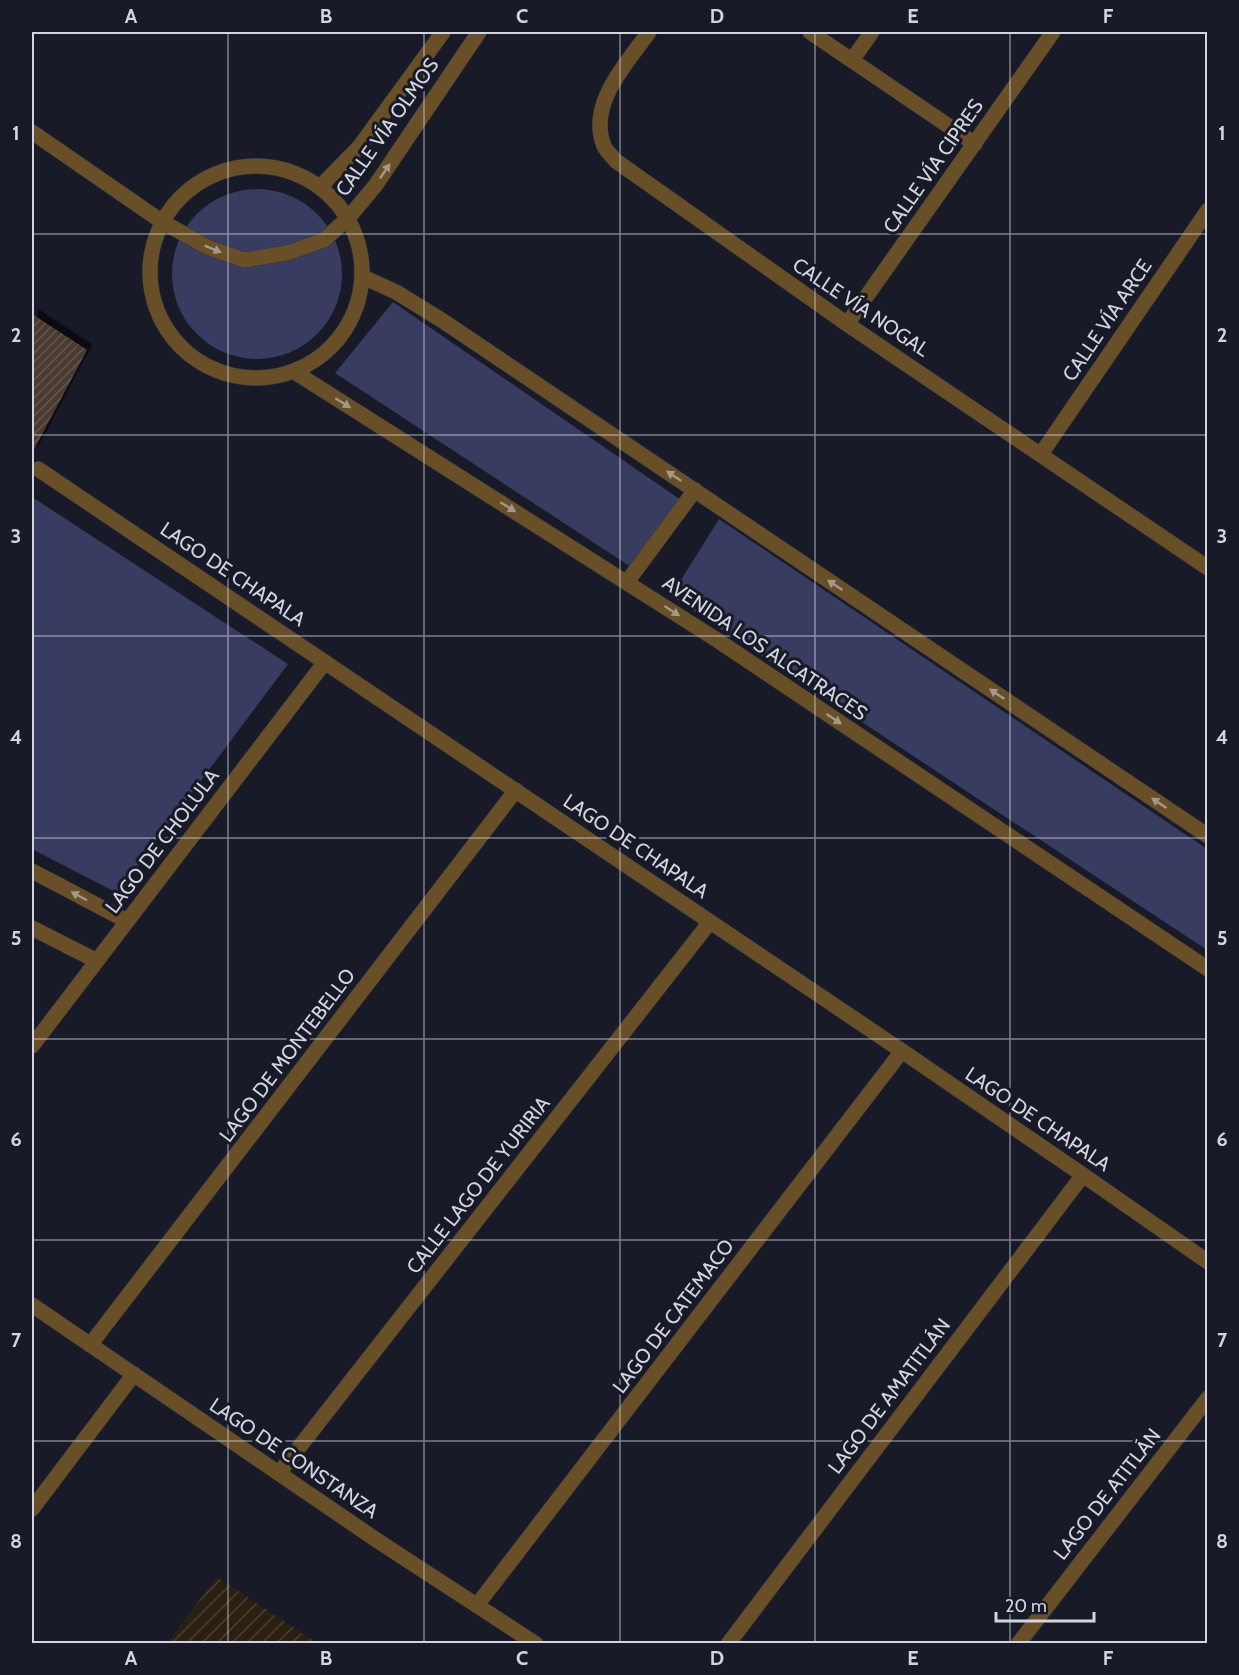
<svg xmlns="http://www.w3.org/2000/svg" width="1239" height="1675" font-family="Cabin,sans-serif">
<style>
.industrial{fill:url(#industrial-furrows)}
.green{fill:#373c60}
.building{fill:url(#building-hatch);filter:url(#shadow)}
.lines{fill:none;stroke-linecap:round;stroke-linejoin:round}
.minor-casing{stroke:#323441;stroke-width:16}
.minor{stroke:#694f27;stroke-width:15}
.oneway{fill:#a3988c}
.grid{fill:none;stroke:#d2d4de;stroke-width:1.5;stroke-opacity:0.55}
.labels{text-anchor:middle;stroke-width:6;stroke-linejoin:round;paint-order:stroke}
.street-label{font-size:20px;fill:#d2d4de;stroke:#181a28}
.neatline{fill:none;stroke:#d2d4de;stroke-width:2}
.grid-label{font-size:20px;text-anchor:middle;font-weight:bold;fill:#d2d4de}
</style>
<defs>
<pattern id="industrial-furrows" width="10" height="10" patternUnits="userSpaceOnUse" patternTransform="scale(1.5)"><rect width="10" height="10" fill="#2b2012"/><path d="M-1 1l2-2M0 10L10 0M9 11l2-2" fill="none" stroke="#494034"/></pattern>
<pattern id="building-hatch" width="6" height="6" patternUnits="userSpaceOnUse" patternTransform="scale(1.5)"><rect width="6" height="6" fill="#4a3a31"/><path d="M-1 1l2-2M0 6l6-6M5 7l2-2" fill="none" stroke="#63564e"/></pattern>
<filter id="shadow"><feDropShadow dx="5.5" dy="-5.5" stdDeviation="0" flood-color="#0009"/></filter>
</defs>
<rect width="100%" height="100%" fill="#181a28"/>
<path class="industrial" d="M217,1577L317,1643H167Z"/>
<path class="green" d="M172 274a85 85 0 1 1 170 0a85 85 0 1 1-170 0Z
M393,302L681,500L634,569L335,373Z
M32,497L288,664L117,893L32,849Z
M719,519L1207,849V950L671,596Z"/>
<path class="building" d="M32,314L87,350L32,453Z"/>
<g class="lines">
<defs>
<path id="minor" d="M649,32C627,63 587,104 604,146C606,151 612,156 616,161L847,324L1208,568
M810,32L975,144
M852,60L872,32
M32,132L161,221L207,247L244,260L287,253L324,240L349,217L375,186L479,32
M150 272a106 106 0 1 1 212 0a106 106 0 1 1-212 0Z
M320,187L360,146L443,32
M363,277L396,292L443,321L1208,836
M847,324L1053,32
M293,371L717,640L1208,969
M1041,454L1208,210
M38,469L902,1051L1083,1175L1208,1262
M627,582L695,490
M32,871L127,921
M32,928L97,961
M32,1046L325,662
M32,1305L378,1541L536,1644
M90,1345L516,790
M279,1473L710,922
M32,1509L134,1374
M477,1605L902,1051
M728,1644L1083,1175
M1018,1644L1208,1398"/>
</defs>
<use href="#minor" class="minor-casing"/>
<use href="#minor" class="minor"/>
</g>
<defs><path id="oneway-solid" d="M-6-.8H1V-3.2L6.5 0L1 3.2V.8H-6Z" transform="scale(1.5)"/></defs>
<g class="oneway">
<use href="#oneway-solid" transform="translate(385 171) rotate(-56)"/>
<use href="#oneway-solid" transform="translate(213 249) rotate(22)"/>
<use href="#oneway-solid" transform="translate(343 403) rotate(32)"/>
<use href="#oneway-solid" transform="translate(674 476) rotate(-146)"/>
<use href="#oneway-solid" transform="translate(508 507) rotate(32)"/>
<use href="#oneway-solid" transform="translate(835 585) rotate(-146)"/>
<use href="#oneway-solid" transform="translate(672 611) rotate(33)"/>
<use href="#oneway-solid" transform="translate(997 694) rotate(-146)"/>
<use href="#oneway-solid" transform="translate(834 719) rotate(34)"/>
<use href="#oneway-solid" transform="translate(1159 803) rotate(-146)"/>
<use href="#oneway-solid" transform="translate(79 896) rotate(-152)"/>
</g>
<path class="grid" d="M228,32V1644M424,32V1644M620,32V1644M815,32V1644M1010,32V1644M32,234H1208M32,435H1208M32,636H1208M32,838H1208M32,1039H1208M32,1240H1208M32,1441H1208"/>
<g class="labels">
<g class="street-label">
<text transform="translate(387 127) rotate(-55)" y="7">CALLE VÍA OLMOS</text>
<text transform="translate(933 166) rotate(-55)" y="7">CALLE VÍA CIPRES</text>
<text transform="translate(861 307) rotate(34)" y="7">CALLE VÍA NOGAL</text>
<text transform="translate(1107 320) rotate(-56)" y="7">CALLE VÍA ARCE</text>
<text transform="translate(233 574) rotate(34)" y="7">LAGO DE CHAPALA</text>
<text transform="translate(765 648) rotate(34)" y="7">AVENIDA LOS ALCATRACES</text>
<text transform="translate(162 841) rotate(-53)" y="7">LAGO DE CHOLULA</text>
<text transform="translate(636 846) rotate(34)" y="7">LAGO DE CHAPALA</text>
<text transform="translate(287 1055) rotate(-53)" y="7">LAGO DE MONTEBELLO</text>
<text transform="translate(1038 1119) rotate(34)" y="7">LAGO DE CHAPALA</text>
<text transform="translate(478 1185) rotate(-52)" y="7">CALLE LAGO DE YURIRIA</text>
<text transform="translate(673 1316) rotate(-53)" y="7">LAGO DE CATEMACO</text>
<text transform="translate(889 1396) rotate(-53)" y="7">LAGO DE AMATITLÁN</text>
<text transform="translate(294 1458) rotate(34)" y="7">LAGO DE CONSTANZA</text>
<text transform="translate(1107 1494) rotate(-52)" y="7">LAGO DE ATITLÁN</text>
</g>
</g>
<rect width="1239" height="1675" fill="none" stroke="#181a28" stroke-width="66"/>
<path d="M996 1612v9h98v-9" fill="none" stroke="#d2d4de" stroke-width="3"/>
<text x="1005" y="1612" font-size="18" fill="#d2d4de" stroke="#181a28" stroke-width="4.5" paint-order="stroke">20 m</text>
<rect x="33" y="33" width="1173" height="1609" class="neatline"/>
<g class="grid-label">
<text x="131" y="23">A</text>
<text x="326" y="23">B</text>
<text x="522" y="23">C</text>
<text x="717" y="23">D</text>
<text x="913" y="23">E</text>
<text x="1108" y="23">F</text>
<text x="16" y="140">1</text>
<text x="1222" y="140">1</text>
<text x="16" y="342">2</text>
<text x="1222" y="342">2</text>
<text x="16" y="543">3</text>
<text x="1222" y="543">3</text>
<text x="16" y="744">4</text>
<text x="1222" y="744">4</text>
<text x="16" y="945">5</text>
<text x="1222" y="945">5</text>
<text x="16" y="1146">6</text>
<text x="1222" y="1146">6</text>
<text x="16" y="1347">7</text>
<text x="1222" y="1347">7</text>
<text x="16" y="1548">8</text>
<text x="1222" y="1548">8</text>
<text x="131" y="1665">A</text>
<text x="326" y="1665">B</text>
<text x="522" y="1665">C</text>
<text x="717" y="1665">D</text>
<text x="913" y="1665">E</text>
<text x="1108" y="1665">F</text>
</g>
</svg>
